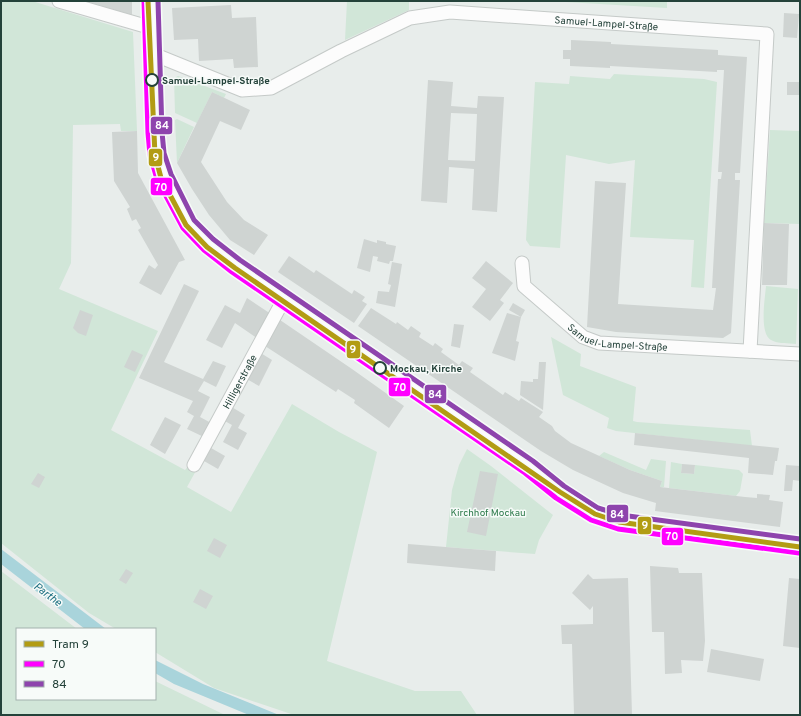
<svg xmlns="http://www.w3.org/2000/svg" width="801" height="716" font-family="Overpass,sans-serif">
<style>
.green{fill:#d1e6d8}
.water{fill:#a9d4db}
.building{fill:#cfd4d2;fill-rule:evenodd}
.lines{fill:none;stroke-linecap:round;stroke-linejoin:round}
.street-casing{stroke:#c5cac8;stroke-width:15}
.secondary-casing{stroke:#c3cbc8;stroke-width:20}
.street{stroke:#fcfcfc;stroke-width:13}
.secondary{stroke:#fcfcfc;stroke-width:18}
.bus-1-casing{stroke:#f7fbf9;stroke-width:8}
.bus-2-casing{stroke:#f7fbf9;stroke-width:8}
.bus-1{stroke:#f0f;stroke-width:5}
.bus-2{stroke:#8e44ad;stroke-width:5}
.tram-1-casing{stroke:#f7fbf9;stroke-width:8}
.tram-1{stroke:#b29c14;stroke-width:5}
.stop-dot{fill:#f7fbf9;stroke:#24423a;stroke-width:2}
.labels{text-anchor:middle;stroke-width:3;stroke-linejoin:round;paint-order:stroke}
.street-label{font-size:10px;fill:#24423a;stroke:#f7fbf9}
.stop-label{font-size:10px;font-weight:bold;fill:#24423a;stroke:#f7fbf9;text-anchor:start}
.park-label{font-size:10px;fill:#2d7a4b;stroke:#f7fbf9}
.water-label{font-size:11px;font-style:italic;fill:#1c6f80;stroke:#f7fbf9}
.line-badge{stroke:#f7fbf9;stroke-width:1.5}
.badge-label{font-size:11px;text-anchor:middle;font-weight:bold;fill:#fff}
</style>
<rect width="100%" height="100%" fill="#e8edeb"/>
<path class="green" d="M1,1H32L133,32L137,131H121L120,124L73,125L71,263L59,289L158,331L111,430L185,470L191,463L198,467L187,487L231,512L292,404L339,432L377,452L327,661L415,691H461L477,715H294L214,688L155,652V629H116L89,613L1,543Z
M347,1H409V10L345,40Z
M549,1H667V8Z
M614,74L704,79L717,82L704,288L691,287L694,240L630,237L635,160L609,164L566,155L560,248L530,246L526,240L535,82L569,84L570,76L610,79Z
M178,76L226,94L224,98L212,92L197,123L175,113L174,78Z
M177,119L194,127L177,163L175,120Z
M770,130L800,131V224L764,223Z
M766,286L798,289L796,344C788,343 778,344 771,340C759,333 765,299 766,286Z
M551,337L581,354L580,366L636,387L633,421L637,422L750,430L752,446L616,431L607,428L609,418L563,395Z
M467,449L491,466L553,515L539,540L535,554L446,547L452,490L459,465Z
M604,452L646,470L651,459L666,461L664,487H660L662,481L630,470L599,456Z
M671,462L682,464L681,473L694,474L695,465L739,470L743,474L740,491L736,496L669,488Z
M1,571L77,629H17V699H155V681L225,715H1Z"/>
<path class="water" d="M1,549L106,629H85L1,564Z
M155,660L203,684L279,715H249L174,684L155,673Z"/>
<path class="building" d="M85,1H132V15Z
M231,5L232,18L256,17L258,67L234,68L233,59L199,61L198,39L174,40L172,8Z
M784,13L799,14L797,38L783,37Z
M571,40L611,42V44L718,50V55L747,57L740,173H735V180H740L731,333L723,338L616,332L587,327L595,181L626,183L618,304L713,310L716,288H712L718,179H721L722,172H718L724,70H717V72L610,66V68L570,66V59H563V50H571Z
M428,80L453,82L451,106L477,108L478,96L504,97L497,212L472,210L474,169L449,167L447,203L421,201ZM451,113L477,114L475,161L448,160Z
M787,82H800V95H787Z
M212,92L250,110L241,130L220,121L201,162L227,202L244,220L268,235L254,255L230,240L209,215L192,189L177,163Z
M137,131L138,173L185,260L179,262L161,295L139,283L149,265L155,269L158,265L138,230L141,228L136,219L132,221L127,209L130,207L114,181L112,132Z
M764,223L789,224L787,285H762Z
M364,239L377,243V240L386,242V244L396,246L393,261H390L389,264L377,261L378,257L373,256L370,272L357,268Z
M289,256L314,273L316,270L352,294L354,290L365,297L362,301L367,304L354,323L278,272Z
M486,261L513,283L500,300L504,303L490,321L472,307L486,289L472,278Z
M392,262L402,264L395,307L376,303L378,291L389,292L391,285L388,284Z
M184,284L199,291L164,362L203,379L213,361L226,366L216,387L204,381L198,391L210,397L200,417L213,424L206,438L187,429L194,416L187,412L193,401L139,378Z
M247,298L271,314L258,339L235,323L222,348L206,340L225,305L240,313Z
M513,303L525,310L521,317L509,310Z
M371,308L396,324L397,322L408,330L411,326L421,333L419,337L433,346L435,343L443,349L441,352L459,365L462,361L473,368L470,372L503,395L505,392L519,401L521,398L543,412L539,417L552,426L555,431L571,443L630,470L662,481L660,487L745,497L757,498V494L770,495L769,500L783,502L780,527L655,511L656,503L623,493L573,470L541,451L358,326Z
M80,310L93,315L86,336L78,333L73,328Z
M507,313L521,317L516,341L519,342L515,361L492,353Z
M280,320L352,369L404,406L389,428L354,403L355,400L338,389L336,392L265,346Z
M454,324L464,325L460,348L451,346Z
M132,350L143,355L135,372L124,367Z
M259,352L272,360L259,386L245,378Z
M539,362H546L543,410L520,395L521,381L533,382V379H538Z
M230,406L245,415L238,428L247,433L238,450L223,442L232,425L223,420Z
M165,417L181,425L165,454L150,445Z
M635,433L779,448L777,461H775L773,475L748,473L749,458L634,445Z
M211,448L225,456L218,469L204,461Z
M682,464L695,465L694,474L681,473Z
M786,465L800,466V481L793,480L792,491H784Z
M480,471L498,474L486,536L467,532Z
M38,473L45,477L39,488L31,484Z
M214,538L227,545L220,558L207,551Z
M408,544L496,551L495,571L407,563Z
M650,566L678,568L679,573H702L705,641L703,661L681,660L682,673L665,674L664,632H652Z
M126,569L133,573L126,584L119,580Z
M588,574L593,579L628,578L632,715H574L572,644H562L561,625L593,624V606L590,610L572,593Z
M789,578L800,579V648L783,646Z
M200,589L213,596L206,609L193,602Z
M711,649L764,659L760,681L707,672Z"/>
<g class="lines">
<defs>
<g id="street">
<path d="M59,1L152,28"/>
<path id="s1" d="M153,54L242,90L271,88L341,51L410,18L450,12L767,34L750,351"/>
<path id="s2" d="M522,263L524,286L583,337L599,343L800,354"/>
<path id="s3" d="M194,465L284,299"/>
</g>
<path id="secondary" d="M151,1L155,132L157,154L164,177L188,224L208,244L236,266L529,467L560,492L595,514L619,522L800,546"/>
</defs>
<use href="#street" class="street-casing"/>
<use href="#secondary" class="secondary-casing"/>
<use href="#street" class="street"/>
<use href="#secondary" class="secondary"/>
<defs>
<path id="bus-1" d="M144,1L148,133L150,155L157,179L183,228L204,250L232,272L525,473L556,498L591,520L618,529L799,553"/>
<path id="bus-2" d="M158,1L162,132L164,153L171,174L194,220L213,239L240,260L533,461L564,486L598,508L621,515L800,539"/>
</defs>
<use href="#bus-1" class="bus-1-casing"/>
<use href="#bus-2" class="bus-2-casing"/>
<use href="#bus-1" class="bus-1"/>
<use href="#bus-2" class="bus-2"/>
<defs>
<path id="tram-1" d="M148,1L155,155L161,178L186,225L207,247L235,268L560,492L595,514L619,522L800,547"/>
</defs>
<use href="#tram-1" class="tram-1-casing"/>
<use href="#tram-1" class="tram-1"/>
</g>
<g class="stop-dot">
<circle cx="152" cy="80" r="6"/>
<circle cx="380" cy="368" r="6"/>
</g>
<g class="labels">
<g class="street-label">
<text dy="4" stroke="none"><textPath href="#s1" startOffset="478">Samuel-Lampel-Straße</textPath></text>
<text dy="4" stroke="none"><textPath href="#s2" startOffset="135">Samuel-Lampel-Straße</textPath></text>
<text dy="4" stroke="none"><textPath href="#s3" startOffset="95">Hilligerstraße</textPath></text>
</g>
<g class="stop-label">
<text x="162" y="84">Samuel-Lampel-Straße</text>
<text x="390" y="372">Mockau, Kirche</text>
</g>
<g class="park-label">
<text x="488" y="516">Kirchhof Mockau</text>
</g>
<g class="water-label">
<text transform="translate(48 594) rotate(37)" y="4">Parthe</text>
</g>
</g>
<g class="line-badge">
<rect x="150" y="116" width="23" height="19" rx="4" fill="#8e44ad"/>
<rect x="148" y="148" width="15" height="19" rx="4" fill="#b29c14"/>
<rect x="150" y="177" width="23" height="19" rx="4" fill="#f0f"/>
<rect x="346" y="340" width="15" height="19" rx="4" fill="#b29c14"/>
<rect x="388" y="377" width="23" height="20" rx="4" fill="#f0f"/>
<rect x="424" y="384" width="23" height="20" rx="4" fill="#8e44ad"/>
<rect x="606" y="504" width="23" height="19" rx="4" fill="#8e44ad"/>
<rect x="637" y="516" width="15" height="19" rx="4" fill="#b29c14"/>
<rect x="661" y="527" width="23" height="19" rx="4" fill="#f0f"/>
</g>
<g class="badge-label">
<text x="162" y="129">84</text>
<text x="156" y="161">9</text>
<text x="161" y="191">70</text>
<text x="353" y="353">9</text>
<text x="400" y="391">70</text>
<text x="435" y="398">84</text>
<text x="617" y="518">84</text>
<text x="645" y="529">9</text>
<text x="672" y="540">70</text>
</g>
<rect width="801" height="716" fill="none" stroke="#24423a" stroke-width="4"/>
<rect x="16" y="628" width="140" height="72" fill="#f7fbf9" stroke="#a3b1ad"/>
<rect x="24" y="641" width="20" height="6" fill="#b29c14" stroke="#a3b1ad"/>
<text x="52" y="648" font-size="12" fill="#24423a">Tram 9</text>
<rect x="24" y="661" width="20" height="6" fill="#ff00ff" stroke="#a3b1ad"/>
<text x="52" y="668" font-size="12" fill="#24423a">70</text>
<rect x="24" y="681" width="20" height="6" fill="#8e44ad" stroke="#a3b1ad"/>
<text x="52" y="688" font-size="12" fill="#24423a">84</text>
</svg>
